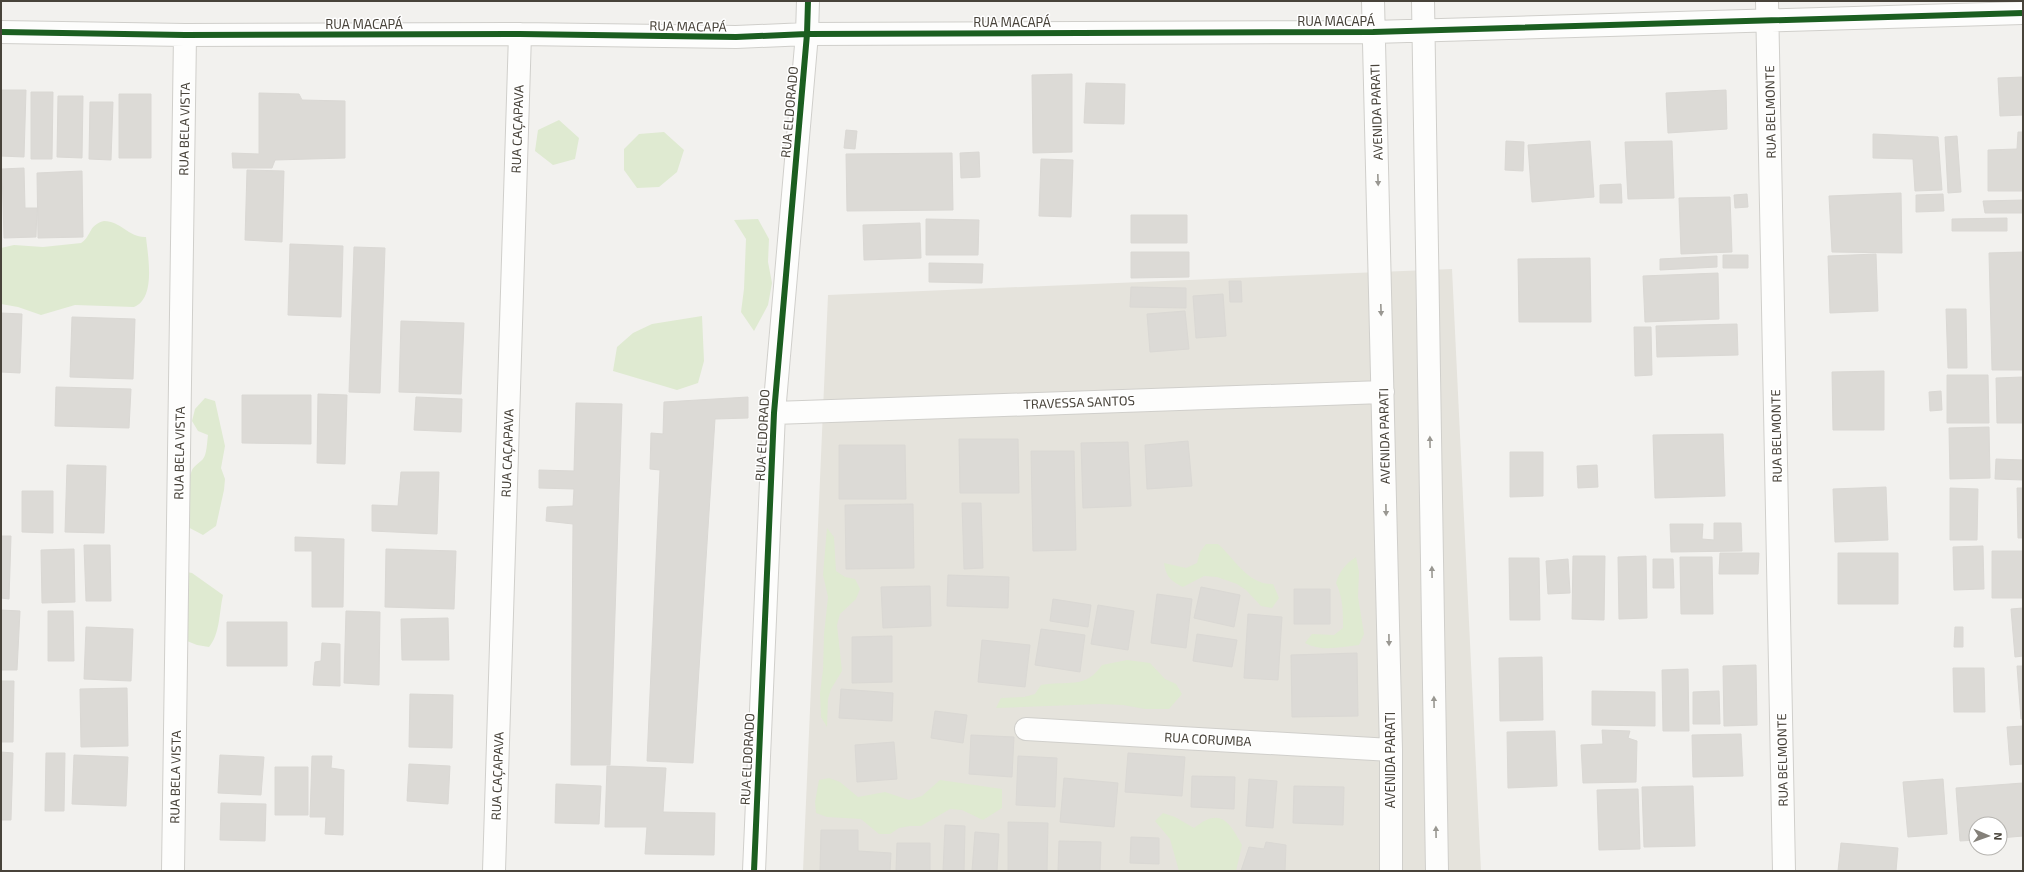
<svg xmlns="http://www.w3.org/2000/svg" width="2024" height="872" font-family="'Exo 2',sans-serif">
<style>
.residential{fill:#e5e3dc}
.green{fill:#dfead1}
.building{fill:#dcdad6;stroke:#dad8d4}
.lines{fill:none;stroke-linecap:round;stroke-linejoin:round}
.street-casing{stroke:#d0cfcb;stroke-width:24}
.street{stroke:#fdfdfc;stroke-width:22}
.cycleway-casing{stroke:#fff;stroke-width:8}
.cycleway{stroke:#1b5e20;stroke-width:6}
.oneway{fill:#999791}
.labels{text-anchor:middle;stroke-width:3;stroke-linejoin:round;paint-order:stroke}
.street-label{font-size:13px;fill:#48433a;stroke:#fff}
</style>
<rect width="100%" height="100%" fill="#f2f1ee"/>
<path class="residential" d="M1452,269L1481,871H803L828,295Z"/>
<path class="green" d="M559,120L579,138L575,159L553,165L535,151L538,130Z
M664,132L684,150L677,172L659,187L637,188L624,170V149L639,134Z
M758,219L769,239L768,262L772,283L768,305L754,331L741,312L744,289L746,239L734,220Z
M104,221C121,221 129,238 146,237C148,257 156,298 134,307L75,305L41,315L18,307L1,304V248L14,245L43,247L81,243C92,236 88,225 104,221Z
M702,316L704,361L698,383L677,390L613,371L617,347L633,333L652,324Z
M205,398L215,401L225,446L221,468L225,479L224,490L216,526L203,535L184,525C185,505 185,488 192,470C195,465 199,463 203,459C207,454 207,442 208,435L198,431L192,421L195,409Z
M827,528L834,537L836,571L845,577L855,579L860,589L856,599L840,614L837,625L842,671L831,689L828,699L827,727L821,717L820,693L823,670L824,634L828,597L823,575Z
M1206,544H1218C1235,559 1248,585 1273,584L1279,598L1272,608L1261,606L1246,590L1237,584L1217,577L1204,576L1183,587C1171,581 1166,577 1164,563L1186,568L1197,563L1200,552Z
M1356,557L1359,572L1358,597L1364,634L1359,645C1341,647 1321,652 1305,643L1312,634L1334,635L1343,628C1343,611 1343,598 1336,583C1340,571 1345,564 1356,557Z
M182,571L192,573L223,595C219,613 220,634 209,647L197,645L187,641Z
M1127,660L1150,663L1165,679L1176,684L1182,694L1169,709H1145L1123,705L1100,704L996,708L1001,698L1024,697L1035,694L1041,685C1067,680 1085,690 1102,665Z
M829,778L840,782L858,797L885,792L909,800L922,796L940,780L1002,789V808L983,820L962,810L950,809L921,826H910L899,828L890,834H879L861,819L827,817L816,813L815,802L819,780Z
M1163,813L1175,817L1194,828C1220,807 1229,821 1242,845L1236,871H1179L1170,839L1155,821Z"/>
<path class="building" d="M1072,74V152L1033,153L1032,75Z
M2023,77V115L2000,116L1998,78Z
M1086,83L1125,84L1124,124L1084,123Z
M1,90H26L24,157L1,156Z
M1726,90L1727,129L1668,133L1666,93Z
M31,92H53L52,159H31Z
M259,93L299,94L302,100L345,101V158L275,160L272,168H233L232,153L259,154Z
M119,94H151V158H119Z
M58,96H83L82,158L57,157Z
M90,102H113L111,160L89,159Z
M846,130L857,131L855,149L844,148Z
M2018,132H2023V191H1988V150L2017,149Z
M1873,134L1938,137L1942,190L1915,191L1913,159L1873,158Z
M1957,136L1961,192L1948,193L1945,137Z
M1506,141L1524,142L1523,171L1505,170Z
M1590,141L1594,197L1532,202L1528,145Z
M1672,141L1674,198L1628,199L1625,142Z
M979,152L980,177L961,178L960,153Z
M952,153L953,210L847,211L846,154Z
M1041,159L1073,160L1071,217L1039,216Z
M24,168L25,208H37L36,237L4,238L2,169Z
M247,170L284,171L282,242L245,240Z
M82,171L83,237L38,238L37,173Z
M1621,184L1622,203H1600V185Z
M1901,193L1902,253L1832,252L1829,196Z
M1747,194L1748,207L1735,208L1734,195Z
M1943,194L1944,211L1916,212V195Z
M1730,197L1732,252L1681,254L1679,198Z
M2023,200V213H1985L1983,201Z
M1131,215H1187V243H1131Z
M2007,218V231H1952V219Z
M926,219L979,220L978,255H926Z
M920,223L921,258L864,260L863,225Z
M290,244L343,246L341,317L288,315Z
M354,247L385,248L380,393L349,392Z
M1131,252H1189V277L1131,278Z
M2023,252V370H1992L1989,253Z
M1876,254L1878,311L1830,313L1828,256Z
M1723,255H1748V268H1723Z
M1717,256V267L1660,270V259Z
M1590,258L1591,322H1519L1518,259Z
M929,263L983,264L982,283L929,282Z
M1718,273L1719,319L1645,322L1643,276Z
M1229,281H1241L1242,302H1230Z
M1131,287L1186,288V308L1130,307Z
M1223,294L1226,336L1196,338L1193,296Z
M1946,309H1966L1967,368H1948Z
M1185,311L1189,349L1150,352L1147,314Z
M1,313L22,314L20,373L1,372Z
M72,317L135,319L133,379L70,377Z
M401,321L464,323L461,394L399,392Z
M1737,324L1738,355L1657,357L1656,326Z
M1634,327H1651L1652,375L1635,376Z
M1884,371V430H1833L1832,372Z
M1947,375H1988L1989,423H1947Z
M2023,377V423H1997L1996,378Z
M56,387L131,389L129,428L55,426Z
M1941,391L1942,410L1930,411L1929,392Z
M318,394L347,395L345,464L317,463Z
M242,395H311V444L242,443Z
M416,397L462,399L461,432L414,430Z
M748,397V418L715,419L693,763L647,761L660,470L650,469L651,433L663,434L664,402Z
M576,403L622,404L610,765H571L573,524L546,521L547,507L573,506L574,489L539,488V470L574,471Z
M1989,427L1990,478L1950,479L1949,428Z
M1723,434L1725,496L1655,498L1653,435Z
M959,439H1018L1019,493H960Z
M1188,441L1192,486L1147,489L1145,445Z
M1128,442L1131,506L1083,508L1081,443Z
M839,445H905L906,499H839Z
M1031,451H1074L1076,550L1033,551Z
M1510,452H1543V496L1510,497Z
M1996,459L2023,460V480L1995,479Z
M67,465L106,466L104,533L65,532Z
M1597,465L1598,487L1578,488L1577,466Z
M401,472H439L437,534L372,531V505L398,506Z
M1886,487L1888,540L1835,542L1833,489Z
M1950,488L1978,489L1977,540H1950Z
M2017,488H2023V538H2018Z
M22,491H53V533L22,532Z
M962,503H981L983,568L964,569Z
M913,504L914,568L846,569L845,505Z
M1714,523H1741L1742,551L1671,552L1670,524H1703L1702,539L1714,540Z
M1,536H11L9,599L1,598Z
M295,537L344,539L343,607H312V551H295Z
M84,545H110L111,601H86Z
M1983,546L1984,589L1954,590L1953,547Z
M74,549L75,602L42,603L41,550Z
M386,549L456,551L454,609L385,607Z
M1992,551H2023V598H1992Z
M1720,553H1759L1758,574H1719Z
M1838,553H1898V604H1838Z
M1573,556H1605L1604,620L1572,619Z
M1646,556L1647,618L1619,619L1618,557Z
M1680,557H1712L1713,614H1681Z
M1509,558H1539L1540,620H1510Z
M1568,559L1570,593L1548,594L1546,561Z
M1653,559H1673L1674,588H1653Z
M948,575L1009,577L1008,608L947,606Z
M930,586L931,626L883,628L881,587Z
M1201,587L1240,595L1234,627L1194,618Z
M1294,589H1330V624H1294Z
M1157,594L1192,599L1186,648L1151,643Z
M1053,599L1091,605L1088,627L1050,621Z
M1098,605L1134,611L1128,650L1091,644Z
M2023,608V656L2015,657L2011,609Z
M1,610L20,611L17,670H1Z
M48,611H73L74,661H48Z
M346,611L380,612L379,685L344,683Z
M1248,614L1282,617L1278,680L1244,678Z
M448,618L449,660H402L401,619Z
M227,622H287V666H227Z
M86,627L133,629L131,681L84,679Z
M1955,627H1963V647H1954Z
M1041,629L1085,635L1080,672L1035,665Z
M1197,634L1237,640L1232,667L1193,661Z
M892,636V682L852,683V637Z
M982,640L1030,645L1025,687L978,682Z
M322,643L340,644V686L313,685L315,662L321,661Z
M1357,653L1358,716L1292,717L1291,655Z
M1542,657L1543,720L1500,721L1499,658Z
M1756,665L1757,725L1724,726L1723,666Z
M2017,666H2023V719H2021Z
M1953,668H1984L1985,712H1954Z
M1688,669L1689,731H1663L1662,670Z
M1,681H14L13,742H1Z
M127,688L128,746L81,747L80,689Z
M841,689L893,693L892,721L839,718Z
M1592,691L1655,692V726L1592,725Z
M1719,691L1720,724H1693V692Z
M410,694L453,695L452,748L409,747Z
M935,711L967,715L963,743L931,738Z
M2023,726V764L2010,765L2007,727Z
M1602,730L1630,731L1628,738L1637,741L1636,782L1583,783L1581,745L1603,744Z
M1555,731L1557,786L1508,788L1507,732Z
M1741,734L1743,776L1693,777L1692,735Z
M971,735L1014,737L1012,777L969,774Z
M894,742L897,779L857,782L855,745Z
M1,752L13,753L11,820H1Z
M46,753H65L64,811H45Z
M1128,753L1185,757L1182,796L1125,792Z
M74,755L128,757L126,806L72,804Z
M220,755L264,757L261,795L218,793Z
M312,756H332L331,768L344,770L343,835L325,834L326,817H310Z
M1018,756L1057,758L1055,807L1016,805Z
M409,764L450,766L448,804L407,801Z
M607,766L666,768L663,812L715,813L714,855L645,854L647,827H605Z
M275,767H308V815H275Z
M1192,776L1235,777L1234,809L1191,807Z
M1064,778L1118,783L1114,827L1060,822Z
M1249,779L1277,781L1273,828L1246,826Z
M1943,779L1947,834L1908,837L1903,782Z
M2023,783V836L2000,838V824H1976V840L1960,841L1956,788Z
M556,784L601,786L599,824L555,823Z
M1294,786L1344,787L1343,825L1293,823Z
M1693,786L1695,846L1644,847L1642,787Z
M1638,789L1640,849L1599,850L1597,790Z
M221,803L266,804L265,841L220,840Z
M1008,822L1048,823L1047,871H1008Z
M945,825L965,826L964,871H943Z
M821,830H858V851L891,853L890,871H820Z
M975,832L999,834L997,871H972Z
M1131,837L1159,838V864L1130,863Z
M1059,841L1101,842L1100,871H1058Z
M1266,842L1286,845L1285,871H1241L1249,847L1264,849Z
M897,843H930V871H896Z
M1841,843L1898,848L1896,871H1838Z"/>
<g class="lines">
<defs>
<path id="street" d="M1373,1L1391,750V871
M1423,1L1437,871
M1767,1L1784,871
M1,32L185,35L520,34L736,37L807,34L1373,32L2023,13
M774,413L1383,392
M1026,729L1391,750
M173,871L185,35
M494,871L520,34
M754,871L774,413L807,34L808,1"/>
</defs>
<use href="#street" class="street-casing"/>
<use href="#street" class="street"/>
<defs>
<path id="cycleway" d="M1,32L185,35L520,34L736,37L807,34L1373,32L2023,13
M754,871L774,413L807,34L808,1"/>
</defs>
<use href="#cycleway" class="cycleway-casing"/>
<use href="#cycleway" class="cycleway"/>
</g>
<defs><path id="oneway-solid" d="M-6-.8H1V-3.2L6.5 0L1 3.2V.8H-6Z"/></defs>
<g class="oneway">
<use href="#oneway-solid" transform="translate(1378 180) rotate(88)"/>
<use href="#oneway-solid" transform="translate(1381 310) rotate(88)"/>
<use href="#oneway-solid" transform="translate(1430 442) rotate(-91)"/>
<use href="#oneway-solid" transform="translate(1386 510) rotate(89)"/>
<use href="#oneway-solid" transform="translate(1432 572) rotate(-91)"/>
<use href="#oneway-solid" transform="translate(1389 640) rotate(89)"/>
<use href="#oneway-solid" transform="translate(1434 702) rotate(-91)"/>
<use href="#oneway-solid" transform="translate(1436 832) rotate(-91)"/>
</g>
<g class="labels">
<g class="street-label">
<text x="1336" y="26">RUA MACAPÁ</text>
<text x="1012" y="27">RUA MACAPÁ</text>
<text x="364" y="29">RUA MACAPÁ</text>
<text transform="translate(688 26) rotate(1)" y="5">RUA MACAPÁ</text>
<text transform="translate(789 112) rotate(-85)" y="5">RUA ELDORADO</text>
<text transform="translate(1376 112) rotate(-92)" y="5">AVENIDA PARATI</text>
<text transform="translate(1770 112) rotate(-91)" y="5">RUA BELMONTE</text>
<text transform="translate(184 129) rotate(-89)" y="5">RUA BELA VISTA</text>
<text transform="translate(517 129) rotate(-88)" y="5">RUA CAÇAPAVA</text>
<text transform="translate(1079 402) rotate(-2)" y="5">TRAVESSA SANTOS</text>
<text transform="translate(762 435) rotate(-87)" y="5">RUA ELDORADO</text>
<text transform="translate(1384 436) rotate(-91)" y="5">AVENIDA PARATI</text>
<text transform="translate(1776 436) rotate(-91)" y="5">RUA BELMONTE</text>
<text transform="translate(179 453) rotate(-89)" y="5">RUA BELA VISTA</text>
<text transform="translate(507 453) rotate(-88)" y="5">RUA CAÇAPAVA</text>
<text transform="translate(1208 739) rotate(3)" y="5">RUA CORUMBA</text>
<text transform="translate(747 759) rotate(-87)" y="5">RUA ELDORADO</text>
<text transform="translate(1390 760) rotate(-90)" y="5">AVENIDA PARATI</text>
<text transform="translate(1782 760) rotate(-91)" y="5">RUA BELMONTE</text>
<text transform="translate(497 776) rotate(-88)" y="5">RUA CAÇAPAVA</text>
<text transform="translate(175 777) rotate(-89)" y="5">RUA BELA VISTA</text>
</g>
</g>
<rect width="2024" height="872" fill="none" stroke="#48433a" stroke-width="4"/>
<g transform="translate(1988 836) rotate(92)"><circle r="19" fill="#ffffff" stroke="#b6b4b0"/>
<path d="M0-3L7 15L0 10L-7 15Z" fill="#848079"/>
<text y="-6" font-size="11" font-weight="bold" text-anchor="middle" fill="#48433a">N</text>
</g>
</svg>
